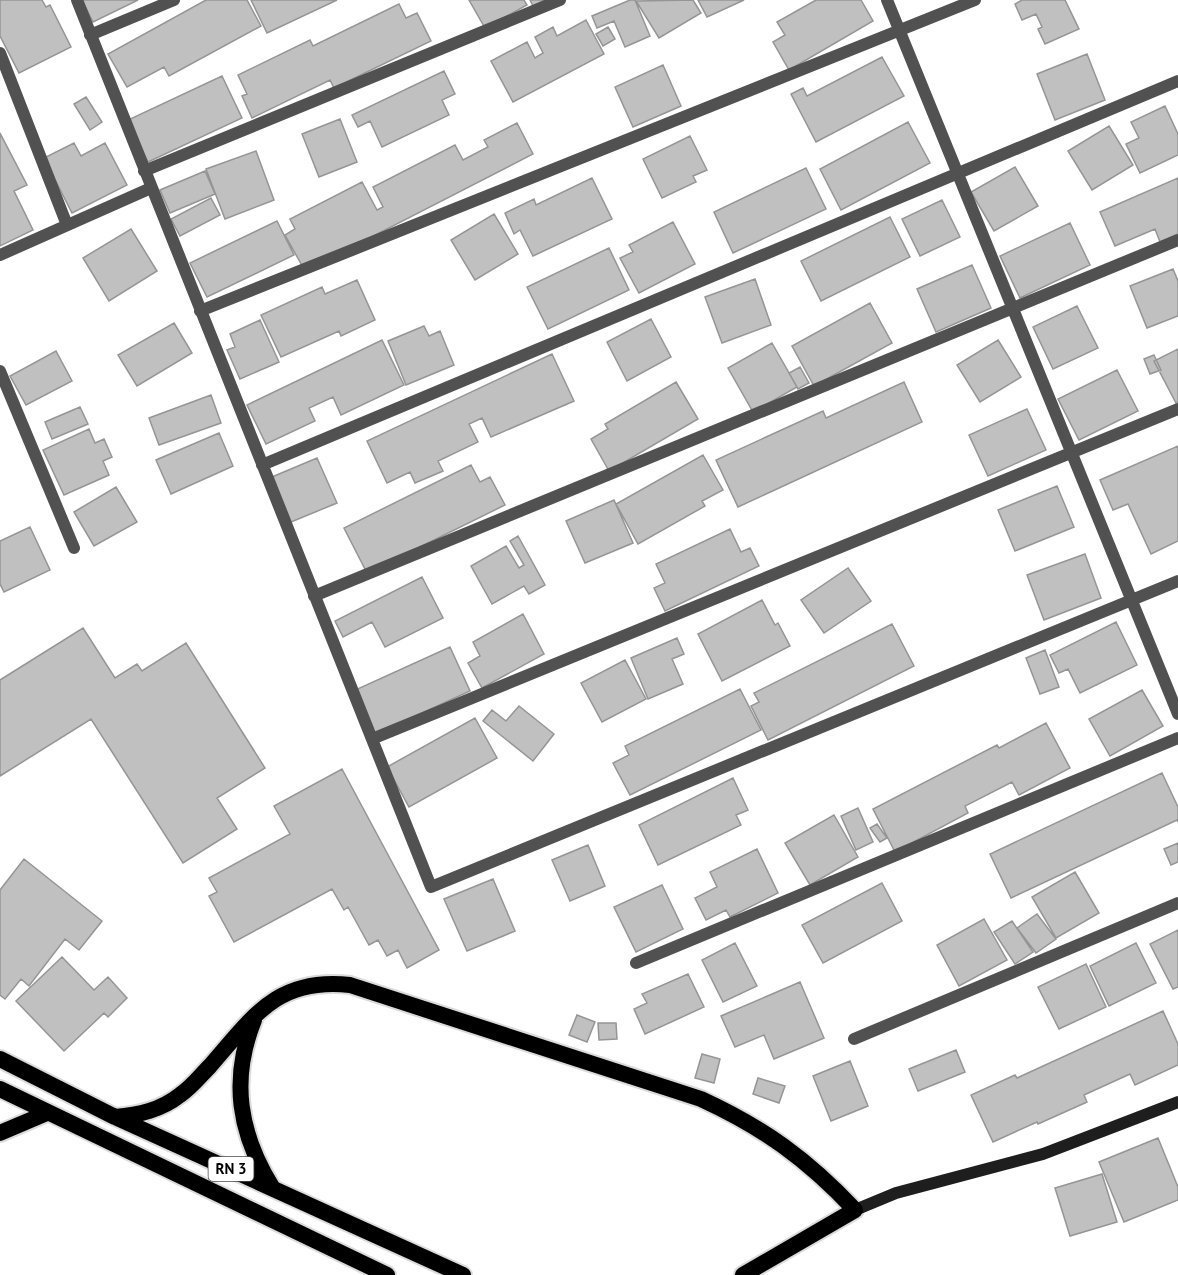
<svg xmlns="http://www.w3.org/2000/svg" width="1178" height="1275" font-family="'PT Sans',sans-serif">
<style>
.building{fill:#c0c0c0;stroke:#959595;stroke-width:1.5}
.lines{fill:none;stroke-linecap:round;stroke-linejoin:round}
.trunk-casing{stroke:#dbdbdb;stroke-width:20}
.minor{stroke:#515151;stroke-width:12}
.secondary{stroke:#1e1e1e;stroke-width:12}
.trunk{stroke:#000;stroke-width:16}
.labels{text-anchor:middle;stroke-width:6;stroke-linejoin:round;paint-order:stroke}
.shield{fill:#fff;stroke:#4c4c4c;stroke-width:1.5}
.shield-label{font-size:15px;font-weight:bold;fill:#000}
</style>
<rect width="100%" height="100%" fill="#fff"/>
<path class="building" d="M0,0H42L46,7L50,5L71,47L19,73L0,36Z
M82,0H138L93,22Z
M206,0H247L261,26L169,76L164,67L127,87L108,54Z
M251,0H337L267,33Z
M469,0H524L527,5L485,28Z
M530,0H559L536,12Z
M630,0H635L650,36L625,47L614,21L597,28L592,16Z
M693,0L701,13L659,38L636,1Z
M698,0H744L707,17Z
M816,0H861L873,21L789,70L773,42L785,35L777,22Z
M1022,0H1065L1079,29L1045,44L1038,29L1042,27L1036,14L1022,20L1015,4Z
M399,4L406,18L417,13L431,41L334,88L330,80L252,118L242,96L247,94L238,75L310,40L313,46Z
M586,20L604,54L513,102L491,61L527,42L535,58L543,53L535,37L553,27L557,36Z
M608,27L615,39L603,46L596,34Z
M1087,54L1105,100L1055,120L1037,74Z
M882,57L904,96L816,142L791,94L803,88L807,96Z
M663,65L681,106L633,127L615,87Z
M444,71L455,94L442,100L449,115L382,147L370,121L358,127L352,115Z
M222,76L242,118L148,162L128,120Z
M86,97L102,122L90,130L74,104Z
M1165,106L1178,134V155L1140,173L1126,144L1139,138L1131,122Z
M340,119L357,162L319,177L302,134Z
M908,122L930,163L841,210L820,169Z
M517,123L533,154L305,271L285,235L295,229L290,219L362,182L377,210L383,207L373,187L455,145L463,160L488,147L484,140Z
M1109,126L1133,165L1092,190L1068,151Z
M0,133L27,185L14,191L33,230L0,246Z
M690,136L707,170L693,176L696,182L662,198L643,159Z
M74,143L81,156L105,143L127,185L72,213L44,158Z
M256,151L274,200L225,219L206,169Z
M1015,167L1038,206L994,231L971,192Z
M806,168L826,209L733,253L714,212Z
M205,171L215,194L170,213L160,190Z
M592,178L612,219L533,256L520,230L514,234L505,213L534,199L536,205Z
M1178,178V234L1160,242L1155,229L1115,246L1100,212Z
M211,198L220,215L180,236L171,219Z
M942,200L960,237L920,256L902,219Z
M494,214L518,254L475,280L451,240Z
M890,217L910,257L821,301L801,261Z
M277,221L294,255L207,297L190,263Z
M673,222L695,264L639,293L620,258L633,252L629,245Z
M1070,223L1090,265L1020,298L1000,256Z
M131,229L157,271L109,301L83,258Z
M609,248L629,290L548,329L527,287Z
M972,265L991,308L936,332L917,289Z
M1173,269L1178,281V316L1147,328L1130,286Z
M755,279L771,325L722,343L705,297Z
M357,280L375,320L341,336L339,331L281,357L261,315L322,287L325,294Z
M870,303L892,343L814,386L792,346Z
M1077,306L1098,348L1053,369L1033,327Z
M651,319L671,357L627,381L607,342Z
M260,320L279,362L240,379L227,350L235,347L230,334Z
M174,323L192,353L137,386L118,355Z
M424,326L429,336L440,331L454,365L406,385L388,341Z
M382,340L404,385L341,415L333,397L309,408L315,421L266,444L247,405Z
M998,340L1021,377L980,402L957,365Z
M772,343L797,387L753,412L728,368Z
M1178,349V402L1176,403L1154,361Z
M56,351L72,381L26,405L10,376Z
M552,354L574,401L491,437L482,418L469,424L478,442L438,461L443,471L415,483L410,472L387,483L367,441Z
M1154,355L1161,370L1150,374L1144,359Z
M800,367L809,383L798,389L789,373Z
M1117,370L1138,411L1079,440L1058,399Z
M676,382L698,419L609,471L591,439L608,429L605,424Z
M904,382L922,422L738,507L716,460L823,411L826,418Z
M211,395L221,423L159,445L149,418Z
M80,407L88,424L52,439L45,422Z
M1027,409L1046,450L988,476L969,435Z
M89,429L95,443L104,439L112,457L103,461L109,475L64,495L43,450Z
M219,433L233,466L171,494L156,460Z
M1178,446V541L1151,554L1128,504L1113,510L1100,480Z
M703,455L723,490L702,501L705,506L638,544L616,504Z
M317,458L337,503L291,522L272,477Z
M471,465L480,482L490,477L505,505L367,573L344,528Z
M1057,486L1074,527L1015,551L998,510Z
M116,487L137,522L94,546L74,512Z
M614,500L633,543L585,563L566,521Z
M30,527L50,570L4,592L0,584V541Z
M730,529L741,552L750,548L759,566L665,611L654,588L665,583L656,564Z
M518,536L545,585L529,594L524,586L492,604L471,566L506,546L519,568L524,565L510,541Z
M1085,554L1101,598L1044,620L1027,575Z
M848,568L871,601L824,633L801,600Z
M422,577L443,618L385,647L372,622L343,637L335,621Z
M762,600L775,625L778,623L790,646L722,681L698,634Z
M523,614L544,654L482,688L468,663L480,656L473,642Z
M1116,622L1137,665L1080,693L1068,669L1059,673L1050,655Z
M892,624L914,666L768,740L751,706L759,702L754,693Z
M83,628L115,678L137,664L142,671L186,643L265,768L217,798L237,829L183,863L91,719L0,776V680Z
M677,638L684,654L672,659L683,684L648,699L631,658Z
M450,647L470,691L374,735L353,691Z
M1045,650L1059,687L1040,694L1026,658Z
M625,660L646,699L602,722L581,683Z
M740,689L761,730L630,795L613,763L629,755L625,746Z
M1142,690L1163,726L1110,756L1089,719Z
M519,706L554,734L533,761L483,721L492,710L506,721Z
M475,718L497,758L409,807L387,767Z
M1046,723L1070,768L1019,795L1012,782L965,806L968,813L895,852L873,809L997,745L999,748Z
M342,769L439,950L407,968L398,950L387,956L378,940L369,945L348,907L344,910L332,889L234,942L209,896L217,892L209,878L290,834L274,806Z
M1162,773L1178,807V822L1177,820L1011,898L990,854Z
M733,778L748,810L736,815L741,825L658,865L639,825Z
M858,808L873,842L856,850L841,816Z
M834,815L858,857L810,885L785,843Z
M877,824L887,838L880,842L870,828Z
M1178,843V862L1171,865L1164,849Z
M588,845L605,886L570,901L552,860Z
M757,849L778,893L730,917L726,910L706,920L695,898L717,887L710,872Z
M24,859L102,921L79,950L65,939L29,986L21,979L5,999L0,995V890Z
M1075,872L1099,913L1056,938L1032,897Z
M493,879L515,931L467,951L444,899Z
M882,883L902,921L823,963L802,925Z
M662,885L683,929L636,952L614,907Z
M1037,914L1056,939L1036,953L1017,928Z
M984,919L1007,960L959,986L937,945Z
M1012,921L1033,952L1015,964L994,932Z
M1178,930V987L1173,989L1150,944Z
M735,943L757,986L723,1002L702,960Z
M1136,943L1156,983L1109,1006L1090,966Z
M62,957L94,990L108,977L127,998L108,1017L104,1013L64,1051L16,1001Z
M1086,964L1106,1007L1059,1029L1038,987Z
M688,974L704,1007L645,1034L634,1009L647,1003L642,994Z
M800,982L824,1038L774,1059L764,1035L735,1047L721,1016Z
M1163,1011L1178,1044V1065L1135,1085L1130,1074L1084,1095L1087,1102L1038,1124L1037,1122L993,1142L971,1095L1015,1075L1017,1078Z
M577,1015L595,1022L587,1042L569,1035Z
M598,1023H616L617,1039L599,1040Z
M956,1050L965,1072L918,1091L909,1069Z
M702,1054L720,1059L714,1083L695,1078Z
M850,1061L868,1106L831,1121L813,1076Z
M758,1078L785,1086L779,1103L753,1094Z
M1158,1138L1178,1187V1200L1124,1222L1099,1162Z
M1102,1174L1117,1222L1070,1236L1055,1188Z"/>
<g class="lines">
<defs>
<path id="trunk" d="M254,1020C230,1080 239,1133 272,1187
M0,1059L115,1117L463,1275
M0,1089L387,1275
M115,1117C139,1115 161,1110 180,1095C192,1087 200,1076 210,1066C253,1017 277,977 350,985L701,1099C764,1128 807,1159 855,1210L743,1275
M0,1133L47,1113"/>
</defs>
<use href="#trunk" class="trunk-casing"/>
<path class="minor" d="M77,0L431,887L1178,581
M887,0L1178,714
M90,35L174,0
M0,53L67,225
M144,171L560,0
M0,255L151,188
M200,311L975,0
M0,371L74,548
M262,465L1178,81
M314,596L1178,240
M372,739L1178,409
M636,963L1178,738
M854,1039L1178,903"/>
<path class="secondary" d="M855,1210L896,1193L1043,1154L1178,1102"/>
<use href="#trunk" class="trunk"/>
</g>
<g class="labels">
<rect class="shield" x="208.5" y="1157" width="45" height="24" rx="4.5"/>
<g class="shield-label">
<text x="231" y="1174">RN 3</text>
</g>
</g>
</svg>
